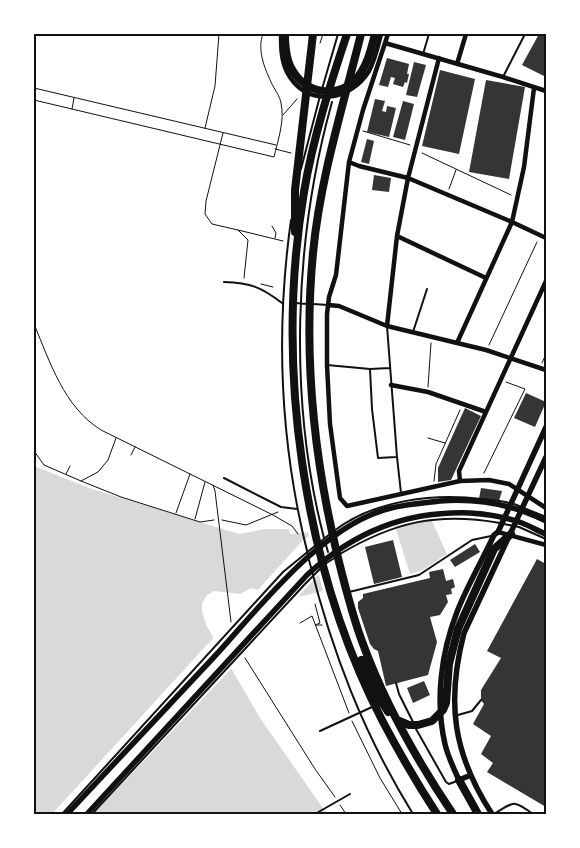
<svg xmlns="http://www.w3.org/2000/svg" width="580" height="848" font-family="Lato,sans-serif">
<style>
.water{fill:#d9d9d9}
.pier{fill:#fff}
.building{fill:#353535}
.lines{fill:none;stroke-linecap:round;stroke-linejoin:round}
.path{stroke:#111;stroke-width:1}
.service{stroke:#111;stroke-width:2}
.minor{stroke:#111;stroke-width:4.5}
.tertiary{stroke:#111;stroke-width:5.5}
.trunk{stroke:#111;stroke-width:8}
.neatline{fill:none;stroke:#111;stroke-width:2}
</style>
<rect width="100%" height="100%" fill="#fff"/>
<path class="water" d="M34,466L92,489L239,534L265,529H289L290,534L308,532L323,591L303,596L269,593L251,588L240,594L214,591L206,596L202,604V611L206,625L260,718L327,814H34Z
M431,519L447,554L423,570L410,574L395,526Z"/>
<path class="pier" d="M311,535L321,572L297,598L269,595L256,592L303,540Z
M215,636L233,667L93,814H52Z"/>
<path class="building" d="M539,34H546V77L522,65Z
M387,58L409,64L407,74H409L407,83L405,82L403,87L393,84L395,78L391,77L388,87L379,85Z
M414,62L426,65L417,97L406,95Z
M440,70L475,79L459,154L422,146Z
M486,80L525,87L509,179L469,172Z
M375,99L385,101L382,111L386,112L387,106L396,108L389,137L367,132Z
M403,101L414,104L405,140L393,137Z
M367,139L374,141L369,164L361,162Z
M374,175L391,178L389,192L372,190Z
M526,393L546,402L535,427L514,418Z
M465,408L481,416L451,480L438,482V468Z
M481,488L502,491L499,501L479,499Z
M393,540L402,577L374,584L365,547Z
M475,544L480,552L455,567L450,560Z
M537,559L546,564V807L487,772L493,763L481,754L491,736L473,724L484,704L481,700V690L501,658L487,651Z
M443,569L446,581L453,579L455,587L451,589L452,594L446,595L448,602L440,615L430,617L437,642L428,675L386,686L378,651L374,649L370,644L358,608V602L363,598V594L430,578L429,572Z
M424,681L430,695L413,703L407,688Z"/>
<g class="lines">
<path class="path" d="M320,43L323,34
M34,88L276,145
M34,100L274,157C278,140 285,120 281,103C280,96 274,89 271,82C264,67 257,49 263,34
M72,109L74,98
M283,115L297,99
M205,128L215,86L219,34
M363,131L410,145
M223,133L206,201L205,214L212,224L238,230L248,240L244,278
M275,149L291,153
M422,153L511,195
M449,189L456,170
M272,226L276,233L275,238
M238,230L283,241
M261,284L273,287
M34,324C50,362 64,407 101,430L273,515L292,526L298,534
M489,345L537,242
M542,363L546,354
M428,387L431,343
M428,438L445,443
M34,451L44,465L81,481L121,497L200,522L214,520
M131,455L135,447
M484,473L525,389L506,382
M66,474L70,466
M81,481L98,472L108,460L116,438
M434,481L436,464L460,410
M213,485L215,491L231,622
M176,513L190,474
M195,519L205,482
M222,520L246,525L278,512
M315,604L320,623L315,625H322
M300,623L312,616L349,713
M245,658L315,769L335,797
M352,721L380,778L402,814
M340,805L346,814"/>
<path class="service" d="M423,54L429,34
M503,77L525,34
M322,89L338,34
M301,169L320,96
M291,220C275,334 280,444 308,555
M224,282C251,283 261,287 282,303
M295,303L308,304
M313,304L328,305
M387,326L397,457L401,493
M413,332L427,289
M327,365L370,369L390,368
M370,369L372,409L378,458L396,457
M224,478L281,507L297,509
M514,504L546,517
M504,524L519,527L546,539
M334,531C374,500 434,493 482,499C491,500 501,500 509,503
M324,538C288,400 294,238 332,102
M320,542L330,534
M326,545L328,552
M340,554C394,522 437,512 500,523
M309,560C332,652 363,733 413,814
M325,564L336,557
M349,592L419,575L472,540L491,536
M396,683L399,694L413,722
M458,715L472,711L481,700
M416,729L446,782L449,784L457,781
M320,731L372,707
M62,814L283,572L316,545
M92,814L306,583L322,567
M315,814L350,794
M494,814C514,802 513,799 533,814"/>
<path class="minor" d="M281,34C281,46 281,60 287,72C305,108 350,102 369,71C375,60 378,46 381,34
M388,34L363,110L349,162L336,275L329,297L327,314V365L330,424L340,498L347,506L460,481L489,480L509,484L546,508
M385,43L503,77L546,91
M457,64L466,34
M349,162L359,166L408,178L512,222L546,238
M397,236L486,278
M328,305L339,306L387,326L486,350L546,370
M387,326L397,236L408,178L439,58
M457,343L512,222L524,167L534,88
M391,385L428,392L486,412
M460,481L459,471L546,281
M498,532L546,545"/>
<path class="tertiary" d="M471,775L459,780C454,769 448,757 445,744C435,701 441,653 457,612C467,586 482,561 494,535L498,532L546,427
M67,814C116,762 165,709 214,657C260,607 323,524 391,508C407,504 424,503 440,501C478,498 512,504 546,521
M87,814L307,575C354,532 405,511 470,513C487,514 506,517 522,523C530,526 538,531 546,534
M492,814C453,754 446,702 464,633L546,457"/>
<path class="trunk" d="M285,34C285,46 286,61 293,71C307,94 337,98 355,80C367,68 371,49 375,34
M347,34C330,85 313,138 304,192C275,365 302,566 383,722C400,754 418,785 437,814
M361,34C343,106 320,179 313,253C303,358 314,461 339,562C346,590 353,618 363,644C385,704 418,762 453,814
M295,232V190L313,34
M361,660L378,696L388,712
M397,720L409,725H418L432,721L443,710L446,703L449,664L458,629L494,549L511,534
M459,780L478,814"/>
</g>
<rect width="580" height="848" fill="none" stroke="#ffffff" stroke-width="70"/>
<rect x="35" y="35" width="510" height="778" class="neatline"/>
</svg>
